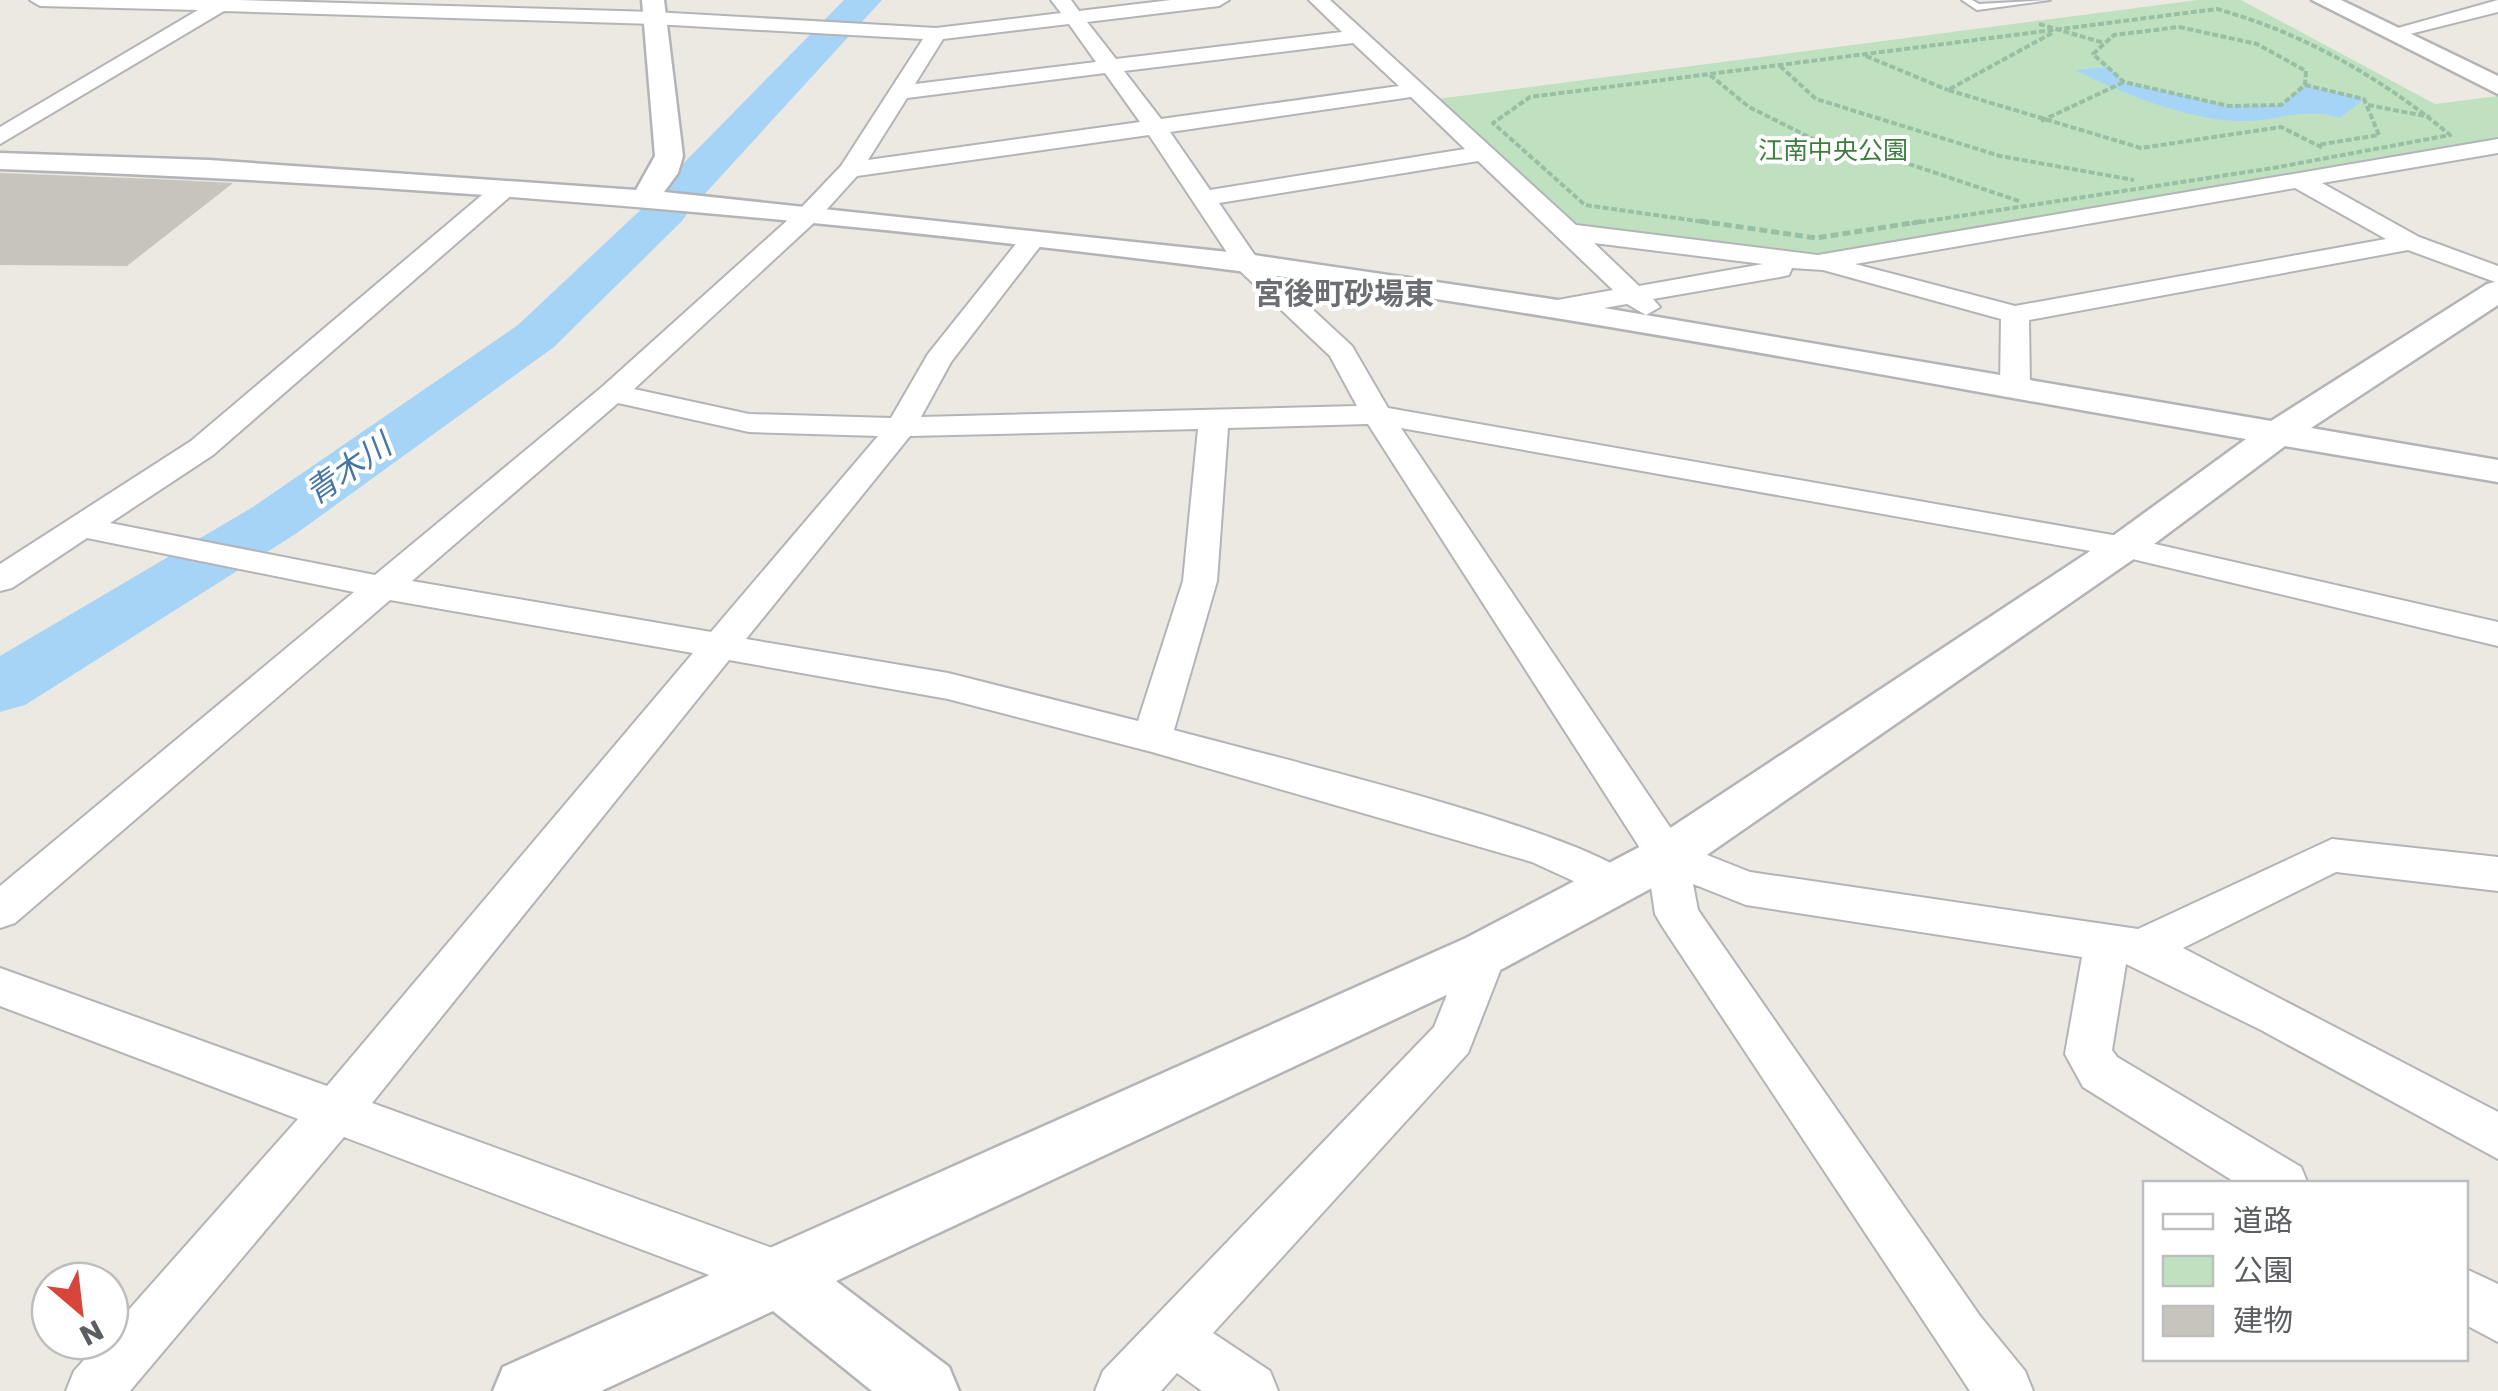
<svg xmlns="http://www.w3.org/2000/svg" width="2498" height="1391" font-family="Poppins,'Noto Sans JP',sans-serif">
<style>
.green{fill:#c0e1c0}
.water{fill:#a6d4f7}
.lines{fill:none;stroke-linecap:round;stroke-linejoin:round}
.river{fill:#a6d4f7;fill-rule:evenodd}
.building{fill:#c7c4be}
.service-casing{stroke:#b2b4b8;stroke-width:4}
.minor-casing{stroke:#b2b4b8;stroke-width:4}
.tertiary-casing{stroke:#b2b4b8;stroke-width:5}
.path-far1{stroke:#98bfa3;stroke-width:4;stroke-dasharray:6 2.5;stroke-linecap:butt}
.path{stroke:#98bfa3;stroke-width:5;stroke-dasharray:8 4;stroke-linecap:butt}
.service{fill:#fff;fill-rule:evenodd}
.minor{fill:#fff;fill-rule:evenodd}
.tertiary{fill:#fff;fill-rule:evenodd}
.labels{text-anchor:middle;stroke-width:8;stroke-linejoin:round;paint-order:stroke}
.far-park-label{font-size:25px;fill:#3c7e3e;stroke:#fff}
.far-quarter-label{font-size:30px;font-weight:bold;fill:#6b6f73;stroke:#fff}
.water-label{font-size:32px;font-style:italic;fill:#4676a6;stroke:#fff}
</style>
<rect width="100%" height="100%" fill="#ebe9e1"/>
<path class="green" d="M2198,0H2241L2435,104L2498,96V143L1829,254L1584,226L1563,217L1437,99Z"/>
<path class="water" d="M2108,67L2125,82L2229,106L2281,105L2305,85L2364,99L2340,118C2305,106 2275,122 2239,121C2188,120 2121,93 2075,70Z"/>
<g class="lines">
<path class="river" d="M844,0H882L702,197L686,200L670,197L664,187L670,177Z
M666,197L682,201L689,211L682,221L554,347L297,533L25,705L0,712V656L253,507L518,325L650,201Z"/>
</g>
<path class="building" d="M0,173L156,179L233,183L127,266L0,265Z"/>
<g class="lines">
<defs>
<path id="service" d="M1962,0H1972L1979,4L2050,0L1977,10Z"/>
<path id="minor" d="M30,0H238L654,12L936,28L1061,13L1051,0H1071L1079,11L1171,0H1229L1219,6L1087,22L1116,59L1342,32L1309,0H1330L1576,225L1818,255L2498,139V153L2322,183L2419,237L2498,266V283L2408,250L2029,320L2030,387L2015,396L2000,387L2001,319L1823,270L1792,268L1789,275L1780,277L1653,299L1660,307L1646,315L1627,304L1551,317L1541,315L1537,309L1541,303L1613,290L1478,161L1219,203L1256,257L1352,346L1388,408L2124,537L2498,622V646L2124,557L1401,428L1682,845L1750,872L2138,929L2332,839L2498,857V891L2336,872L2183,948L2498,1112V1159L2261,1030L2126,964L2112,1050L2117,1057L2301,1167L2308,1184H2238L2083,1087L2065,1054L2082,957L1746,905L1693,884L1698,910L1980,1316L2025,1371L2033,1391H1970L1662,926L1655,914L1647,859L1368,424L1228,428L1217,581L1174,730C1245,750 1613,837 1638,884L1632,896L1617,901L1532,862L1152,752L948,699L729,660L372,1103L797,1257L804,1275L797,1293L778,1301L344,1137L130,1391H66L74,1371L101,1341H110V1331L298,1119L0,1006V968L327,1086L693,653L390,600L15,923L0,928V886L354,592L87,538L12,588L0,591V564L191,441L495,184H513L516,189L513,194L213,455L110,523L375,575L602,387L800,209L841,166L923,39L654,24L224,11L0,144V127L198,10L40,6ZM1069,24L1096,62L915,84L943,39ZM1353,43L1399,86L1161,119L1124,71ZM1105,73L1140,122L868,160L907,98ZM1411,97L1465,149L1210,190L1170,132ZM1149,135L1238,269L1330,356L1357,406L921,417L951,362L1045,240L1032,232L1023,235L928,354L891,418L749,414L634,389L818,219L857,176ZM2295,188L2386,239L2015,306L1855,264ZM1594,243L1763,264L1639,286ZM618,403L749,432L878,436L711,632L412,581ZM1198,429L1183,581L1138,721L948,673L746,639L910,436Z
M2498,0V12L2390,39L2380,33Z
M1485,935L1501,940L1507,953L1468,1053L1213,1333L1270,1371L1278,1391H1202L1177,1373L1161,1391H1095L1103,1371L1434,1027L1469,940Z
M2466,1269L2498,1284V1342L2466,1325Z"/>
<path id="tertiary" d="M642,0H664L683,156L678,173L664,192L1247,254L1551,299L2271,421L2487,284L2498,281V305L2311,428L2498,460V482L2285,446L2138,556L1685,870L1504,968L836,1281L949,1367L959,1391H872L773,1311L601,1391H493L503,1367L1466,938L1649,842L2110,538L2246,439C1914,382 1582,316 1247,272C835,219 416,183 0,169V153L209,160L636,190L655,156Z
M2312,0H2341L2498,76V94Z"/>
</defs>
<use href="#service" class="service-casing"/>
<use href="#minor" class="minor-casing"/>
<use href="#tertiary" class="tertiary-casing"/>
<path class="path-far1" d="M2039,24L2104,43
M2179,27L2257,44L2306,71L2305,85L2281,105L2229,106L2124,82L2093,54L2114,35Z
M2052,33L1948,90L2141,148L2281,127L2323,148
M1866,56L1948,90
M1780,66L1816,99L2000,156L2134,180
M1710,75L1749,107L1819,142L1912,165L2019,201
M2305,85L2364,99L2379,135L2317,145
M2368,105L2430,117
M2041,121L2124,82
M1718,224L1585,205L1493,123L1530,97L2217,9C2303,33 2382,78 2450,135L2273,168L1908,224"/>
<path class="path" d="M1700,221L1816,238L1924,221"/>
<use href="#service" class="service"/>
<use href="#minor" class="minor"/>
<use href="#tertiary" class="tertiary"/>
</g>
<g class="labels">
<g class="far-park-label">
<text x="1833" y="159">江南中央公園</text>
</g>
<g class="far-quarter-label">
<text x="1344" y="304">宮後町砂場東</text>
</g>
<g class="water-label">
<text transform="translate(348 469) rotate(-35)" y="11">青木川</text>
</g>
</g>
<rect x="2143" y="1181" width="325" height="180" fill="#ffffff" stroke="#bdbec0" stroke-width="2.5"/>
<rect x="2163" y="1214" width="50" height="15" fill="#ffffff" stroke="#bdbec0" stroke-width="2.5"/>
<text x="2233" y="1231" font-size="30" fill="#5a5d61">道路</text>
<rect x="2163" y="1256" width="50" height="30" fill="#c0e1c0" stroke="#bdbec0" stroke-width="2.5"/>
<text x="2233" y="1281" font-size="30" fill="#5a5d61">公園</text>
<rect x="2163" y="1306" width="50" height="30" fill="#c7c4be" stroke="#bdbec0" stroke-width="2.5"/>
<text x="2233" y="1331" font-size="30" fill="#5a5d61">建物</text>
<g transform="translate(80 1311) rotate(152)"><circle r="48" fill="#ffffff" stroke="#bdbec0" stroke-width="2.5"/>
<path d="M0-8L18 38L0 25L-18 38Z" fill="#d8463b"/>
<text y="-15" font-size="28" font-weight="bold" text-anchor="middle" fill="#5a5d61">N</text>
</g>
</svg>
